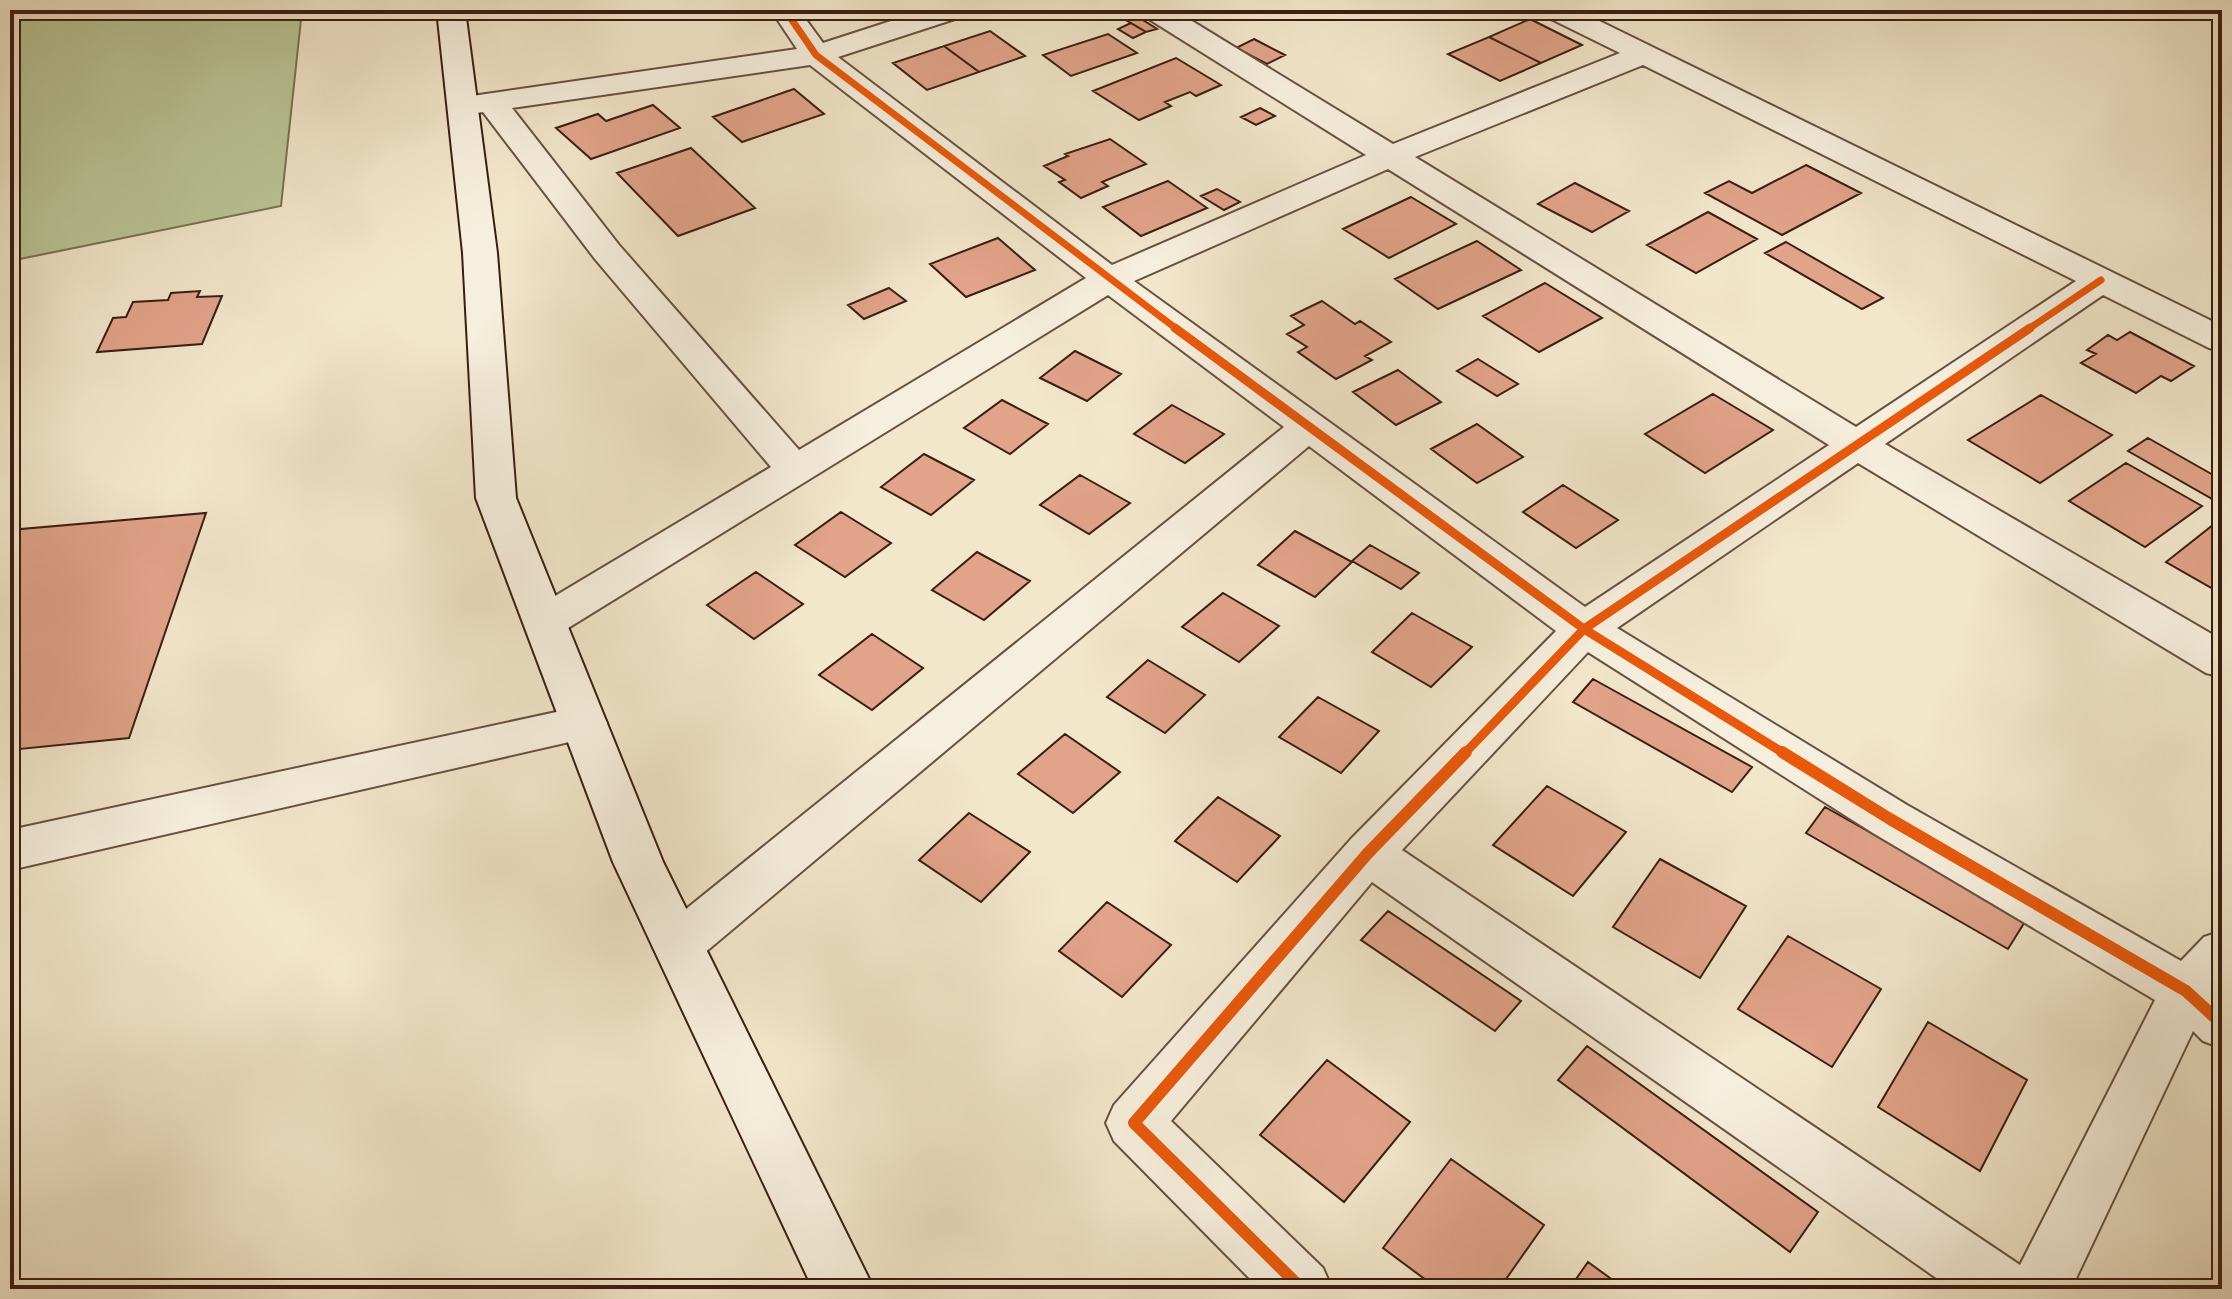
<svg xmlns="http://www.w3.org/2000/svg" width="2232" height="1299" font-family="'IM FELL Double Pica',serif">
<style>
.green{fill:#bac597;stroke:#7a7254;stroke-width:2}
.building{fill:#e1a38a;stroke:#3a1e11;stroke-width:2}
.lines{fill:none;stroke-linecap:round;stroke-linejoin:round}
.street-casing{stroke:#685040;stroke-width:4}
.secondary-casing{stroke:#3a1e11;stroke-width:4}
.street{fill:#f7efdd;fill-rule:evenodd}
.secondary{fill:#f7efdd;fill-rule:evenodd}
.cycleway-far2-casing{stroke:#f7efdd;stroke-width:11}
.cycleway-far1-casing{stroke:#f7efdd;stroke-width:14}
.cycleway-casing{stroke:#f7efdd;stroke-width:17}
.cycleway-far2{stroke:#e8590c;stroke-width:7}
.cycleway-far1{stroke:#e8590c;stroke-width:9}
.cycleway{stroke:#e8590c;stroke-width:12}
</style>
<rect width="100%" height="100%" fill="#f2e6cb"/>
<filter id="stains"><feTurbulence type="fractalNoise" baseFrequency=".0025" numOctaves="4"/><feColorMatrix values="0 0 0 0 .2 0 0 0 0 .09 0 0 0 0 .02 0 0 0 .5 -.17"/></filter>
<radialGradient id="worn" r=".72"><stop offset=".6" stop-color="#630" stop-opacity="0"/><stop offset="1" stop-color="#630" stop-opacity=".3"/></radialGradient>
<path class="green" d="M10,10H302L281,206L20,259L10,254Z"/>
<path class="building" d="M1135,15L1157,29L1146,32L1124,19Z
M1530,19L1582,45L1541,63L1489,37Z
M1131,23L1146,32L1133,38L1118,29Z
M990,31L1025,56L979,72L944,46Z
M1108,34L1137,53L1071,76L1043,55Z
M1489,37L1541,63L1500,81L1448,54Z
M1254,39L1285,55L1267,64L1236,48Z
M944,46L979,72L927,90L893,63Z
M1176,58L1221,85L1196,96L1190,92L1165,102L1171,106L1139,120L1093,91Z
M794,89L824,114L742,142L713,117Z
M653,105L680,128L591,159L556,128L598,114L606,121Z
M1260,108L1275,116L1256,125L1241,117Z
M1110,139L1146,164L1102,182L1108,186L1081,198L1059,182L1065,180L1044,166L1068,156L1065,154Z
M691,148L755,208L678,236L617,173Z
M1806,165L1861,193L1782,235L1705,193L1729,181L1752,193Z
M1168,181L1207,208L1141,236L1103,207Z
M1575,183L1629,211L1592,232L1538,204Z
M1217,189L1240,202L1224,210L1201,196Z
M1411,197L1456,224L1389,258L1343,229Z
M1708,212L1757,239L1696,273L1647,245Z
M998,238L1035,270L966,297L930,264Z
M1477,241L1521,270L1438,309L1395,279Z
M1786,242L1883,298L1862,309L1765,253Z
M1545,283L1602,318L1539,352L1483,316Z
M889,288L906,301L864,319L848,305Z
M200,291L197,297L222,296L202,344L97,352L113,318L126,317L133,302L168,300L171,293Z
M1322,301L1355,324L1360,321L1391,342L1365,356L1372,360L1336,379L1298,352L1307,347L1287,334L1304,325L1291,316Z
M2130,332L2194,366L2171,381L2161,376L2136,393L2081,363L2096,354L2087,350L2108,335L2117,340Z
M1075,351L1121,374L1087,401L1040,378Z
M1478,359L1518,384L1497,396L1457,371Z
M1398,370L1441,402L1396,425L1353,392Z
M1713,394L1773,430L1705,473L1645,434Z
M2041,395L2112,435L2040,483L1968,440Z
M1002,400L1048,424L1010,454L964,428Z
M1172,405L1224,434L1185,463L1134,434Z
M1477,424L1523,457L1477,483L1431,449Z
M2148,438L2222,480V494L2214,500L2128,451Z
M924,454L974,480L931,515L881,487Z
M2126,463L2202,506L2145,547L2069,501Z
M1080,475L1130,503L1089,534L1040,505Z
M1563,485L1618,520L1576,548L1523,512Z
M841,512L891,543L845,577L795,545Z
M206,513L129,738L10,750V530Z
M2218,521L2222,523V594L2166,562Z
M1295,531L1352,562L1315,597L1258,565Z
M1370,545L1419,573L1401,589L1352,561Z
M977,552L1030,581L984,620L932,590Z
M756,572L803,604L754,639L707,605Z
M1223,593L1279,626L1239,662L1182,627Z
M1412,613L1472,647L1431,687L1372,652Z
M872,634L923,668L872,710L819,675Z
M1148,660L1205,695L1165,733L1107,697Z
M1593,679L1752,767L1732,792L1573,702Z
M1318,697L1379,731L1341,773L1279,737Z
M1065,734L1120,772L1073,813L1018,774Z
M1547,786L1626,832L1573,896L1493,845Z
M1218,797L1280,836L1237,882L1175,841Z
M1825,807L2026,920L2008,949L1806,833Z
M969,813L1030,852L981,902L919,860Z
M1660,859L1746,906L1700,978L1613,927Z
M1107,902L1171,945L1122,997L1059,951Z
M1388,911L1521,1001L1495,1031L1361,940Z
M1788,936L1881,989L1832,1067L1738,1009Z
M1928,1022L2027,1080L1980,1171L1878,1107Z
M1587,1046L1818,1212L1790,1252L1558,1080Z
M1327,1060L1410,1122L1344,1202L1260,1135Z
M1451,1159L1544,1225L1499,1289H1438L1383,1248Z
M1588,1262L1625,1289H1569Z"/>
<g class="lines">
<defs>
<path id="street" d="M771,10H799L823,43L925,10H968L964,16L838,57L1112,265L1366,155L1144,16L1140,10H1174L1393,144L1620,53L1545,16L1541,10H1577L2222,326V351L2209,348L2103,295L1885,444L2222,640V677L2206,673L1858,463L1617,628L1907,805L2181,961L2204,937L2222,931V1048L2203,1041L2193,1031L2071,1289H1952L1372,882L1171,1121L1323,1268L1332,1289H1260L1114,1141L1106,1123L1114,1105L1351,839L1556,631L1309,446L696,960L678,967L660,960L652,945L660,930L1284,427L1108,295L560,633L545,638L530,633L523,622L530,611L771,467L595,259L483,112L465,115L454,112L450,106L454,100L465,97L797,49ZM810,65L1086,278L799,450L619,245L512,108ZM1643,65L2076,281L1856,427L1415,157ZM1388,169L1829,445L1585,607L1134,281ZM1588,652L1873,833L2155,1000L2020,1265L1402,850Z
M584,706L600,711L607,723L600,735L10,870V830Z"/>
<path id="secondary" d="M437,10H465L497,253L516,498L663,862L874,1289H813L613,862L476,498L463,253Z"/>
</defs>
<use href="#street" class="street-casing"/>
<use href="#secondary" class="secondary-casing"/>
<use href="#street" class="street"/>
<use href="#secondary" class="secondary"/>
<defs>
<path id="cycleway-far2" d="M785,10L816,55L1178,330
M2027,330L2101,280"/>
<path id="cycleway-far1" d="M1175,328L1584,629L1785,754
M1464,754L1584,629L2030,328"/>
<path id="cycleway" d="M1782,752L1890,819L2186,991L2222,1024
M1302,1289L1134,1123L1368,853L1466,752"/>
</defs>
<use href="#cycleway-far2" class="cycleway-far2-casing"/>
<use href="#cycleway-far1" class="cycleway-far1-casing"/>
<use href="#cycleway" class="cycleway-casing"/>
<use href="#cycleway-far2" class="cycleway-far2"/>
<use href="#cycleway-far1" class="cycleway-far1"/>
<use href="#cycleway" class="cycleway"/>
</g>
<rect width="2232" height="1299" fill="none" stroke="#f2e6cb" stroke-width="40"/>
<rect x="12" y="12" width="2208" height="1275" fill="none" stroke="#3a1e11" stroke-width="4"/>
<rect x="20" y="20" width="2192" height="1259" fill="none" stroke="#3a1e11" stroke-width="2"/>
<rect width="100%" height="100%" filter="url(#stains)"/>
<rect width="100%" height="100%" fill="url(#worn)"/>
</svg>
